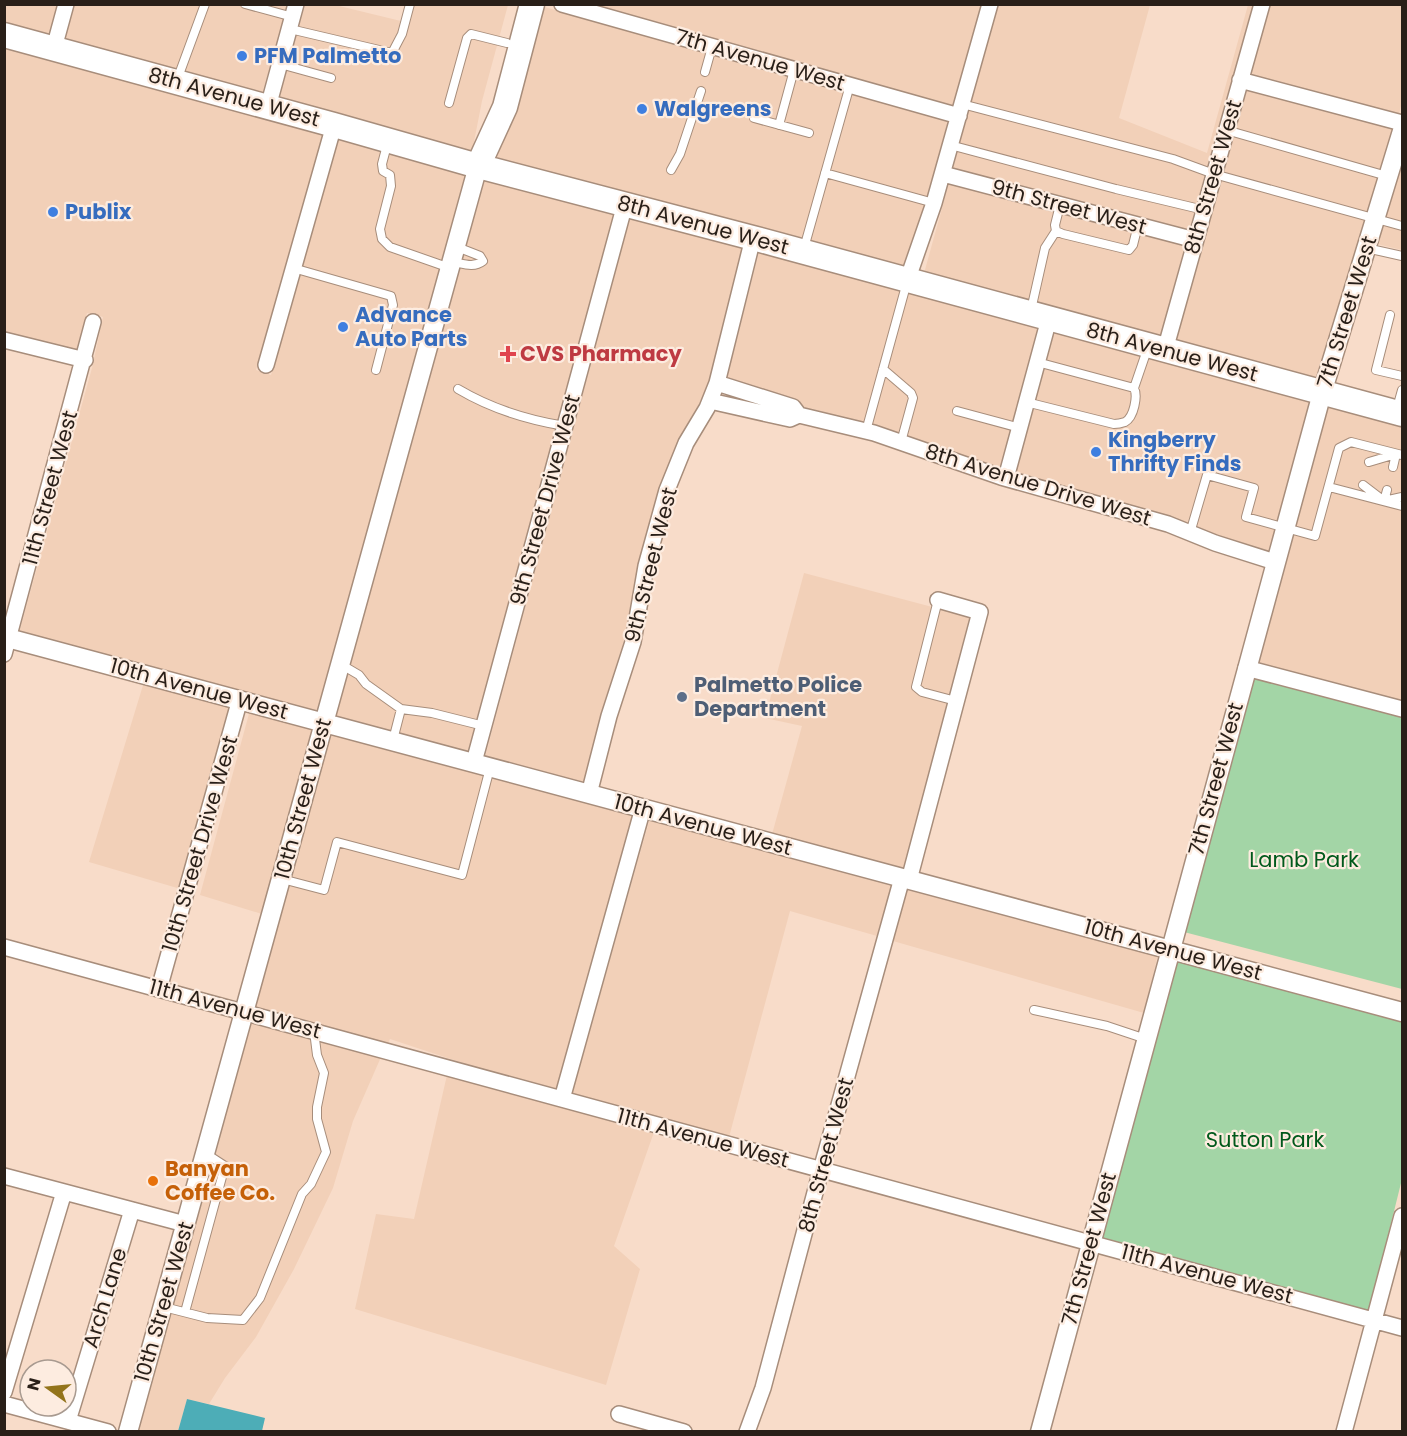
<svg xmlns="http://www.w3.org/2000/svg" width="1407" height="1436" font-family="Poppins,sans-serif">
<style>
.built{fill:#f2d0b8}
.green{fill:#a3d5a6}
.water{fill:#4dadb7}
.lines{fill:none;stroke-linecap:round;stroke-linejoin:round}
.service-casing{stroke:#a78d7b;stroke-width:10}
.minor-casing{stroke:#a78d7b;stroke-width:18}
.tertiary-casing{stroke:#a78d7b;stroke-width:21}
.primary-casing{stroke:#a78d7b;stroke-width:27}
.service{stroke:#fff;stroke-width:8}
.minor{stroke:#fff;stroke-width:15}
.tertiary{stroke:#fff;stroke-width:18}
.primary{stroke:#fff;stroke-width:24}
.shop-dot{fill:#3f7fe0;stroke:#fdece0;stroke-width:2}
.health-dot{fill:#e0444e;stroke:#fdece0;stroke-width:2}
.service-dot{fill:#5c6f8a;stroke:#fdece0;stroke-width:2}
.food-dot{fill:#e8710a;stroke:#fdece0;stroke-width:2}
.labels{text-anchor:middle;stroke-width:4.5;stroke-linejoin:round;paint-order:stroke}
.shop-label{font-size:21px;font-weight:bold;fill:#366cbe;stroke:#fdece0;text-anchor:start}
.street-label{font-size:21px;fill:#291f18;stroke:#fdece0}
.health-label{font-size:21px;font-weight:bold;fill:#be3a42;stroke:#fdece0;text-anchor:start}
.service-label{font-size:21px;font-weight:bold;fill:#4e5e75;stroke:#fdece0;text-anchor:start}
.park-label{font-size:21px;fill:#01591b;stroke:#fdece0}
.food-label{font-size:21px;font-weight:bold;fill:#c56008;stroke:#fdece0;text-anchor:start}
</style>
<rect width="100%" height="100%" fill="#f8dcc9"/>
<path class="built" d="M4,5H57L48,39L5,27Z
M74,5H288L261,97L64,43Z
M305,5H335L405,22L410,5H508L482,101L471,157L278,101Z
M590,5H981L953,107Z
M998,5H1150L1119,118L1207,153L1248,5H1253L1189,231L953,169Z
M1270,5H1402V102L1399,114L1250,75Z
M541,6L948,121L906,272L489,162Z
M4,43L324,130L256,370L271,375L340,134L468,171L317,713L19,633L92,368L103,317L87,313L78,351L5,332Z
M1247,90L1394,128L1316,383L1175,345Z
M1402,160V250L1377,244Z
M484,176L615,209L468,752L334,717Z
M949,183L1185,245L1159,341L923,277Z
M631,214L743,244L709,381L699,404L678,440L659,488L638,564L624,640L601,713L583,784L485,757Z
M760,248L1039,325L1000,469L905,435L805,408L795,400L727,378Z
M1055,329L1312,398L1269,552L1218,536L1170,517L1016,473Z
M1328,402L1402,422V701L1256,663Z
M804,573L970,617L903,871L771,838L802,726L765,718Z
M144,682L234,706L184,890L89,862Z
M250,710L313,728L262,914L200,895Z
M330,732L633,813L556,1089L478,1068L390,1039L388,1043L254,1007Z
M650,818L892,883L877,936L790,911L729,1137L572,1094Z
M908,887L1158,954L1144,1013L893,941Z
M250,1022L381,1057L353,1121L333,1188L294,1269L256,1337L225,1378L209,1404L187,1399L178,1431L137,1432Z
M447,1075L654,1132L614,1246L640,1269L606,1385L355,1309L376,1214L414,1219Z"/>
<path class="green" d="M1250,673L1402,716V989L1184,932Z
M1174,955L1402,1017V1179L1369,1312L1097,1239Z"/>
<path class="water" d="M187,1399L265,1418L262,1431H178Z"/>
<g class="lines">
<defs>
<path id="service" d="M245,4L293,17
M290,29L392,53L402,34L410,4
M280,64L331,78
M705,72L712,47
M177,80L205,4
M449,103L467,38L471,34L507,43
M962,104L1173,159L1214,174L1402,226
M754,118L809,133
M779,125L794,70
M1226,130L1387,176
M387,145L382,164L383,171L390,175L391,186L380,229L382,239L390,247L450,268
M950,145L1116,189L1204,210
M671,170L680,154L701,91
M825,173L934,203
M1060,205L1055,225L1056,231L1063,234L1129,250L1133,245L1138,225
M804,248L850,85
M1366,248L1402,256
M453,262C464,264 474,268 483,261L480,256L457,247
M293,268L391,296L393,305L376,370
M1031,310L1045,248L1056,231
M1390,315L1376,370L1402,376
M883,369L911,393L913,398L901,442
M1134,388L1147,350
M458,389C490,408 528,420 565,426
M1026,402L1114,424C1117,424 1122,423 1125,422C1134,417 1138,396 1134,388L1037,362
M1397,408L1402,390
M957,411L1020,428
M866,431L907,282
M1369,462L1396,454L1393,467
M1363,485L1380,498
M1329,487L1402,506
M1387,490L1384,501L1402,497
M1190,533L1207,475L1254,488L1246,517L1315,536L1339,448L1351,442L1402,455
M938,600L916,687L922,692L956,701
M342,665L359,675L366,684L401,709L393,740
M401,709L432,713L484,726
M282,879L324,890L337,842L462,875L490,768
M1034,1010L1107,1026L1146,1039
M164,1307L207,1318L243,1320L260,1298L302,1194L311,1184L326,1152L317,1119V1107L324,1073L317,1055L314,1031
M185,1312L225,1166L205,1153"/>
<path id="minor" d="M562,4L959,116
M54,48L66,4
M1240,80L1402,123
M268,107L296,4
M943,174L1195,240
M907,281L934,203L990,4
M4,340L85,360
M1165,350L1262,4
M266,365L334,125
M717,383L793,407L799,415L874,433L1001,477L1168,524L1215,543L1275,562
M710,401L790,419L799,415
M1006,478L1049,319
M4,654L93,322
M1246,668L1402,709
M474,762L625,204
M589,794L609,716L633,642L646,566L667,490L686,443L707,408L717,383L753,238
M909,880L980,612L938,600
M4,947L1402,1328
M159,989L240,699
M562,1099L643,808
M4,1176L185,1224
M4,1392L64,1192
M4,1404L108,1432
M619,1414L684,1432
M68,1421L132,1210
M747,1432L763,1388L821,1170L902,878
M1344,1432L1402,1216"/>
<path id="tertiary" d="M4,637L1402,1012
M128,1432L478,166
M1040,1432L1322,393L1402,131"/>
<path id="primary" d="M4,35L334,125L478,166L753,238L1402,414
M478,166L505,107L532,4"/>
</defs>
<use href="#service" class="service-casing"/>
<use href="#minor" class="minor-casing"/>
<use href="#tertiary" class="tertiary-casing"/>
<use href="#primary" class="primary-casing"/>
<use href="#service" class="service"/>
<use href="#minor" class="minor"/>
<use href="#tertiary" class="tertiary"/>
<use href="#primary" class="primary"/>
</g>
<g class="shop-dot">
<circle cx="242" cy="56" r="6"/>
<circle cx="642" cy="109" r="6"/>
<circle cx="53" cy="212" r="6"/>
<circle cx="343" cy="327" r="6"/>
<circle cx="1096" cy="452" r="6"/>
</g>
<path class="health-dot" d="M505 345h6v6h6v6h-6v6h-6v-6h-6v-6h6z"/>
<circle class="service-dot" cx="682" cy="697" r="6"/>
<circle class="food-dot" cx="153" cy="1181" r="6"/>
<g class="labels">
<g class="shop-label">
<text x="254" y="63">PFM Palmetto</text>
<text x="654" y="116">Walgreens</text>
<text x="65" y="219">Publix</text>
<text x="355" y="322">Advance<tspan x="355" dy="24">Auto Parts</tspan></text>
<text x="1108" y="447">Kingberry<tspan x="1108" dy="24">Thrifty Finds</tspan></text>
</g>
<g class="street-label">
<text transform="translate(760 60) rotate(16)" y="7">7th Avenue West</text>
<text transform="translate(234 97) rotate(15)" y="7">8th Avenue West</text>
<text transform="translate(1213 177) rotate(-74)" y="7">8th Street West</text>
<text transform="translate(1069 207) rotate(15)" y="7">9th Street West</text>
<text transform="translate(703 225) rotate(15)" y="7">8th Avenue West</text>
<text transform="translate(1347 312) rotate(-73)" y="7">7th Street West</text>
<text transform="translate(1172 352) rotate(15)" y="7">8th Avenue West</text>
<text transform="translate(1038 485) rotate(17)" y="7">8th Avenue Drive West</text>
<text transform="translate(50 488) rotate(-75)" y="7">11th Street West</text>
<text transform="translate(545 500) rotate(-75)" y="7">9th Street Drive West</text>
<text transform="translate(651 565) rotate(-76)" y="7">9th Street West</text>
<text transform="translate(199 689) rotate(15)" y="7">10th Avenue West</text>
<text transform="translate(1216 779) rotate(-75)" y="7">7th Street West</text>
<text transform="translate(303 799) rotate(-75)" y="7">10th Street West</text>
<text transform="translate(703 825) rotate(15)" y="7">10th Avenue West</text>
<text transform="translate(200 844) rotate(-74)" y="7">10th Street Drive West</text>
<text transform="translate(1173 950) rotate(15)" y="7">10th Avenue West</text>
<text transform="translate(235 1009) rotate(15)" y="7">11th Avenue West</text>
<text transform="translate(703 1138) rotate(15)" y="7">11th Avenue West</text>
<text transform="translate(826 1155) rotate(-75)" y="7">8th Street West</text>
<text transform="translate(1089 1249) rotate(-75)" y="7">7th Street West</text>
<text transform="translate(1207 1274) rotate(15)" y="7">11th Avenue West</text>
<text transform="translate(105 1298) rotate(-73)" y="7">Arch Lane</text>
<text transform="translate(164 1302) rotate(-74)" y="7">10th Street West</text>
</g>
<g class="health-label">
<text x="520" y="361">CVS Pharmacy</text>
</g>
<g class="service-label">
<text x="694" y="692">Palmetto Police<tspan x="694" dy="24">Department</tspan></text>
</g>
<g class="park-label">
<text x="1304" y="867">Lamb Park</text>
<text x="1265" y="1147">Sutton Park</text>
</g>
<g class="food-label">
<text x="165" y="1176">Banyan<tspan x="165" dy="24">Coffee Co.</tspan></text>
</g>
</g>
<rect width="1407" height="1436" fill="none" stroke="#291f18" stroke-width="12"/>
<g transform="translate(48 1388) rotate(285)"><circle r="28" fill="#fdece0" stroke="#a89a90" stroke-width="1.5"/>
<path d="M0-4.5L10 22L0 15L-10 22Z" fill="#93741b"/>
<text y="-9" font-size="16" font-weight="bold" text-anchor="middle" fill="#291f18">N</text>
</g>
</svg>
